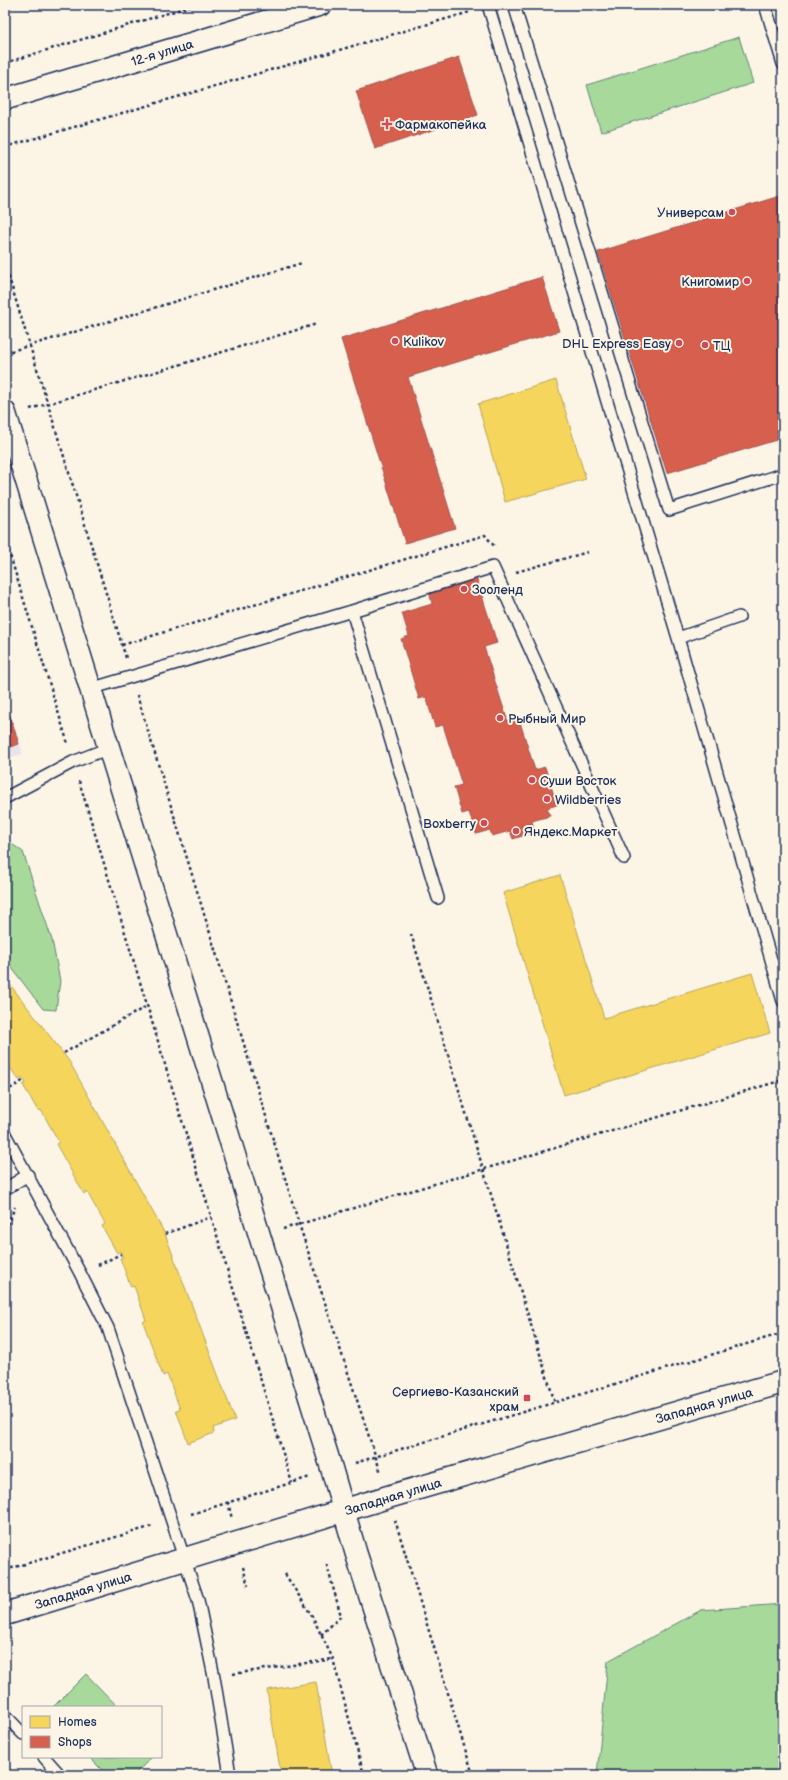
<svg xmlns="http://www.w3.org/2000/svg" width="788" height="1780" font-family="'Balsamiq Sans',sans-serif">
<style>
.built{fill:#eae4e9}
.green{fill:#a7d99a;stroke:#61847c}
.homes{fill:#f6d55c;stroke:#b4a35d}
.shops{fill:#d6604d;stroke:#9e5152}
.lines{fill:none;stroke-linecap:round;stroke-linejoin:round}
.lane-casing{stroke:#1b2f5e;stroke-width:14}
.street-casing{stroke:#1b2f5e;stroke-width:24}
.secondary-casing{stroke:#1b2f5e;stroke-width:25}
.path{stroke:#1b2f5e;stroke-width:2.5;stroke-dasharray:3 3;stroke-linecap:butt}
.lane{stroke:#fcf5e5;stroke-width:11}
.street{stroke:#fcf5e5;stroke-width:21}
.secondary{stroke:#fcf5e5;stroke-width:22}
.poi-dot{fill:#d1495b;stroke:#fcf5e5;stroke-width:1.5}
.labels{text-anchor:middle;stroke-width:4;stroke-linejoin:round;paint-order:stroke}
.street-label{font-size:13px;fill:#1b2f5e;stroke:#fcf5e5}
.poi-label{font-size:13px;fill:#1b2f5e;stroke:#fcf5e5;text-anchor:start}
</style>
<rect width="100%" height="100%" fill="#fcf5e5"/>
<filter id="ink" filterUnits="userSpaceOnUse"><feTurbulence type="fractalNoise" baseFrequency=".025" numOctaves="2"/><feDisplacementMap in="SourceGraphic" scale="8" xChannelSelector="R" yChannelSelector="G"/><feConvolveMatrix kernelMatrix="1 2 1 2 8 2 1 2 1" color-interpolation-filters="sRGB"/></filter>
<g filter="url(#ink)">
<path class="built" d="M5,700L23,754L5,759Z"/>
<path class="green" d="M739,37L753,83L601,132L587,85Z
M5,839L23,852L52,940L60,981L56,1010L43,1009L5,959Z
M783,1604V1775H597L608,1661L701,1610Z
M86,1674L118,1707H53Z
M89,1757H152L134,1775H107Z"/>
<path class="homes" d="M556,380L586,479L505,502L478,404Z
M560,875L604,1018L752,973L770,1033L564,1095L503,893Z
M5,978L69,1061L165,1234L235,1420L213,1428L214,1433L188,1443L176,1410L180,1409L167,1374L163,1376L143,1322L146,1320L134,1286L131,1287L120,1258L123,1257L120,1251L117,1253L102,1226L105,1224L87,1192L84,1194L56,1144L59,1142L41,1110L38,1111L23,1085L26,1083L22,1077L19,1080L5,1061Z
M316,1682L332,1775H281L267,1690Z"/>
<path class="shops" d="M459,57L478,115L375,149L356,91Z
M783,195V438L667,473L598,252Z
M542,277L559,331L408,377L455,528L405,543L341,339Z
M476,577L497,643L484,647L508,722L519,719L535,770L545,767L557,805L547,808L550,816L532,821L535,832L513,839L510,831L492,836L490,830L476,834L469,812L462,814L454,787L462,785L443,725L435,727L426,697L419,699L401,639L409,636L402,613L432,604L429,591Z
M5,700L19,744L5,749Z"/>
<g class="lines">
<defs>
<path id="lane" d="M488,5L678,638L783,1001
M514,5L669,510L783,474
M765,5L783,64
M352,611L493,567L624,858
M678,638L739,617
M90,689L352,611L438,898
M5,798L73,762L109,748
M5,1134L80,1273L108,1328L198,1600L214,1677L230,1775
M5,1189L28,1175
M5,1715L23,1734
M44,1757L60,1775"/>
<path id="street" d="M5,99L320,5
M5,412L332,1470L356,1553L427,1775"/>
<path id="secondary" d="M5,1614L388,1497L783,1382"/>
</defs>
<use href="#lane" class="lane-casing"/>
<use href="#street" class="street-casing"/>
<use href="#secondary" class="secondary-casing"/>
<path class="path" d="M5,63L194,5
M5,147L470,12
M5,265L126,658
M5,353L302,263
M30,409L317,324
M5,539L68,744
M516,572L588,552
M122,645L485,535L495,547
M137,695L299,1224L381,1473
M79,781L292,1483
M411,934L555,1403
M64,1053L147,1006
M5,1092L24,1080
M283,1229L783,1080
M5,1230L15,1207
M165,1234L211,1217
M98,1265L121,1254
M355,1463L783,1333
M228,1502L232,1519
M191,1514L310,1477
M395,1520L473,1775
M243,1567L248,1586
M5,1570L153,1526
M285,1574L312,1616L333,1659L364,1775
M321,1635L341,1616L326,1562
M233,1674L333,1659"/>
<use href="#lane" class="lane"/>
<use href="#street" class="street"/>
<use href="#secondary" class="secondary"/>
</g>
</g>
<g class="poi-dot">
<path d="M385 118h4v4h4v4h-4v4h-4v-4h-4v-4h4z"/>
<circle cx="732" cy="212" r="4"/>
<circle cx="747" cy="281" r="4"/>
<circle cx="395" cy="341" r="4"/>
<circle cx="679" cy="343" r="4"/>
<circle cx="705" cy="345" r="4"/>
<circle cx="464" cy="589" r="4"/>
<circle cx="500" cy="718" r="4"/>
<circle cx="532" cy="780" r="4"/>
<circle cx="547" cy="799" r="4"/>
<circle cx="484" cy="823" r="4"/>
<circle cx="516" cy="831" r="4"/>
<rect x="523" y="1394" width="8" height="8" rx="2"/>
</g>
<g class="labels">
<g class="street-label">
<text transform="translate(162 52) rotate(-17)" y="5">12-я улица</text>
<text transform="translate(704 1405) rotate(-16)" y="5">Западная улица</text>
<text transform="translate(393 1496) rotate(-17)" y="5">Западная улица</text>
<text transform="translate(83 1590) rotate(-17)" y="5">Западная улица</text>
</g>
<g class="poi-label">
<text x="395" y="129">Фармакопейка</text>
<text x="724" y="217" text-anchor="end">Универсам</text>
<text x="739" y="286" text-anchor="end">Книгомир</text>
<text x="403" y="346">Kulikov</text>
<text x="671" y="348" text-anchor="end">DHL Express Easy</text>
<text x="713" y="350">ТЦ</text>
<text x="472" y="594">Зооленд</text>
<text x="508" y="723">Рыбный Мир</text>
<text x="540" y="785">Суши Восток</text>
<text x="555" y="804">Wildberries</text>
<text x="476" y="828" text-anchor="end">Boxberry</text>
<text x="524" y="836">Яндекс.Маркет</text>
<text x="519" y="1396" text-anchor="end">Сергиево-Казанский<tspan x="519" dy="15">храм</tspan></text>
</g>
</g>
<rect width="788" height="1780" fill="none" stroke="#fcf5e5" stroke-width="20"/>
<rect x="10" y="10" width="768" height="1760" fill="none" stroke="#1b2f5e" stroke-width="1.5" filter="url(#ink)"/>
<rect x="22" y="1706" width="140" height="52" fill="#fcf5e5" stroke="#a2a6af"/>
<rect x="30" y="1716" width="20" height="12" fill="#f6d55c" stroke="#a2a6af"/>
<text x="58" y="1726" font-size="12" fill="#1b2f5e">Homes</text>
<rect x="30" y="1736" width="20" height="12" fill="#d6604d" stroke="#a2a6af"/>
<text x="58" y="1746" font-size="12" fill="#1b2f5e">Shops</text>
</svg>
